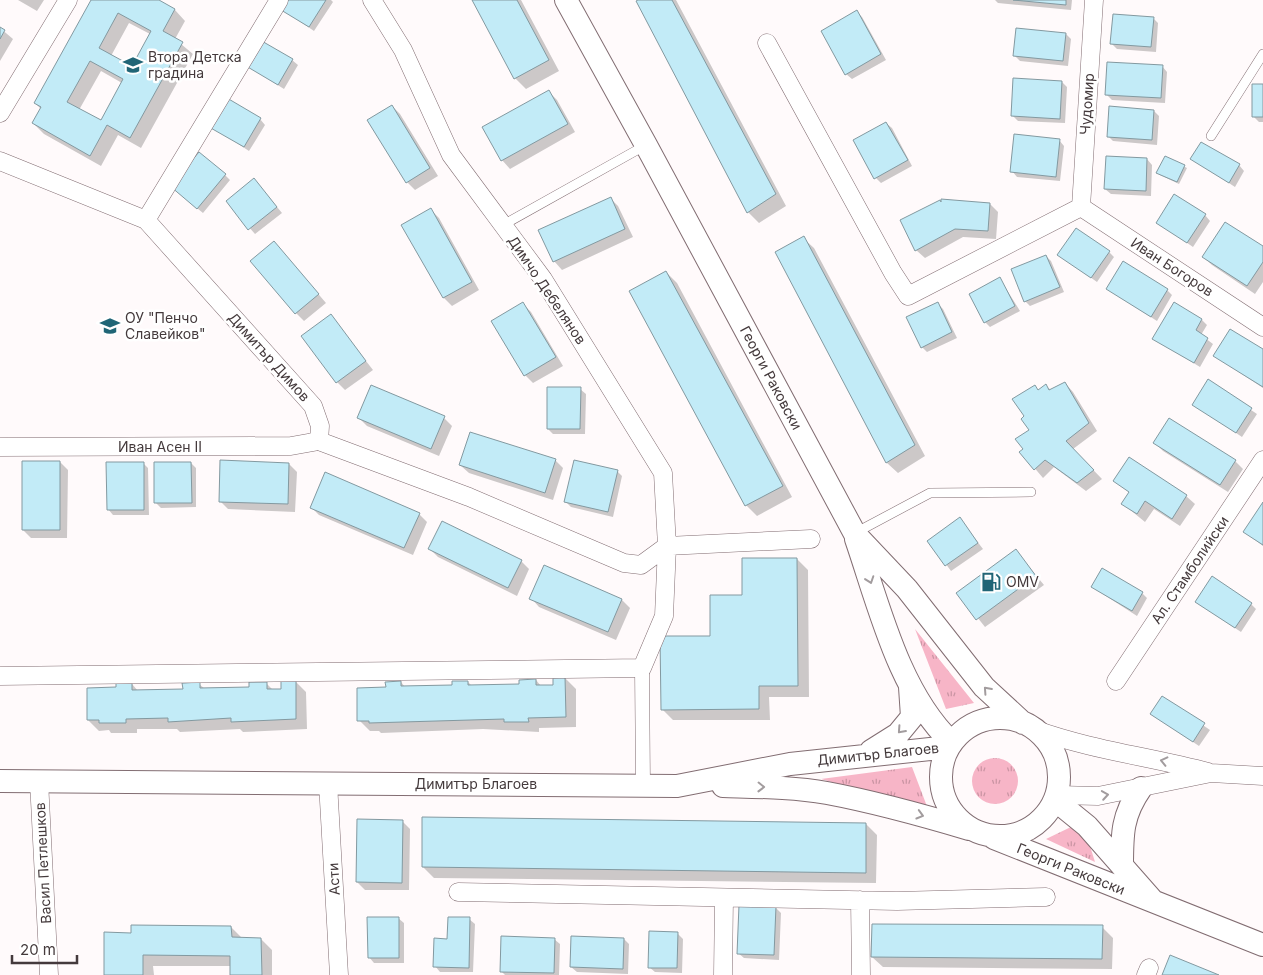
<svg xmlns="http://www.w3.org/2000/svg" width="1263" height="975" font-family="Inter,sans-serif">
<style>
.grass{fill:url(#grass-tufts)}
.shadow{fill:#0003;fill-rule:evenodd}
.building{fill:#c2ebf7;stroke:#8399a0;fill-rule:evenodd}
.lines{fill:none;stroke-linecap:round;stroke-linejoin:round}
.service-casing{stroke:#826d72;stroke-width:10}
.pedestrian-casing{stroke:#826d72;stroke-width:15}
.minor-casing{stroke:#826d72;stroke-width:19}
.tertiary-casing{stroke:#826d72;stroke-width:24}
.service{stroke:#fff;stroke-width:9}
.pedestrian{stroke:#fff;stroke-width:14}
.minor{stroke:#fff;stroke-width:18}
.tertiary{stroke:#fff;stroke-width:22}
.oneway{stroke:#a29c9e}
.labels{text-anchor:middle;stroke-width:5;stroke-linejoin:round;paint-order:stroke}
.poi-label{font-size:14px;fill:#443a3c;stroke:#fff;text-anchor:start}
.street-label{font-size:14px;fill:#443a3c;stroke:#fff}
</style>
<defs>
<pattern id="grass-tufts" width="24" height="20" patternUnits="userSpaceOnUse" patternTransform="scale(1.25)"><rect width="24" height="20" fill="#f7b5c7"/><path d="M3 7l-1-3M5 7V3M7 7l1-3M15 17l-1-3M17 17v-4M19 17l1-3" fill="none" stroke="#ca94a3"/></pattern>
</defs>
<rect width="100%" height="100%" fill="#fffafb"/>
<path class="grass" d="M915,629L974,703L946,709Z
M972 781a23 23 0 1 1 46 0a23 23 0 1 1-46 0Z
M912,767L928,809L821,779Z
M1073,826L1090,846L1095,862L1046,839Z"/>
<path class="shadow" d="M18,0H44L37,11Z
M93,0H157L175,10L185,21L175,39L193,54L141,148L118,135L101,166L44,134L33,123L41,109L35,103ZM129,23L150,34L133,68L111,56ZM101,71L122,83L101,122L79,110Z
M289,0H331L333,2L314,31L283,10Z
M474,0H521L559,71L526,89L515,78Z
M640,0H676L786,206L759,223L748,212Z
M995,0H1072L1071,10L998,3Z
M857,12L862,17L886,60L852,79L846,74Z
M1153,18L1158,23L1156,52L1117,49L1112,44Z
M0,28L13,39L0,61Z
M1066,34L1071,39L1068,66L1020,61L1015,56Z
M292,60L298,65L284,89L247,66Z
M1162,66L1167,72L1165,103L1112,100L1106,94Z
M1062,82L1067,87L1065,123L1018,121L1013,116Z
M1263,85V122H1259L1253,116Z
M549,92L557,100L575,132L510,169L502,160L484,127Z
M392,106L400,114L438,176L415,190L407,182Z
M1154,111L1159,116L1157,145L1113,141L1108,136Z
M260,119L265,125L249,151L211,126Z
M886,123L892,128L912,166L881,183L876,178Z
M1059,140L1064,146L1060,181L1017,177L1012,171Z
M1165,157L1187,168L1179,184L1160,175Z
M1147,159L1152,165L1151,196L1111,194L1105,189Z
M1192,159L1239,165L1244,171L1235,187Z
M225,175L230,180L203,213L177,192Z
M259,185L282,213L255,234L227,202Z
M610,198L618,206L633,237L562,270L554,261L540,231Z
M942,204H990L998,212L996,239L963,237L925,258L916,250Z
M431,210L439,218L479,290L452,306L444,298L403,225Z
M1205,215L1210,221L1193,247L1158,223Z
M803,238L814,248L925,456L898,473L887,463L776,252Z
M274,242L326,303L304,321L296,313Z
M1263,248V282L1255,294L1212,265L1203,257Z
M1109,252L1114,257L1097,282L1059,255Z
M1046,256L1051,261L1064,292L1030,306L1025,301Z
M666,272L677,283L792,497L757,516L746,505Z
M1000,279L1020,311L990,327L985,322Z
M1107,289L1167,290L1172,295L1157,321Z
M937,303L943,309L957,338L927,352L922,347Z
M523,304L531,312L563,366L533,383L525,375Z
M331,316L373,370L345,390L337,382Z
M1202,320L1207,325L1201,335L1213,344L1200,367L1154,339Z
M1263,351V388L1215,356Z
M1208,381L1257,414L1242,437L1193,404Z
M1065,383L1073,392L1097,431L1073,449L1102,479L1086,491L1054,467L1043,478L1021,452L1024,449L1031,430L1026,417L1035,387L1039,391L1046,386L1051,390Z
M580,389L586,394L585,434H553L548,429Z
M359,418H444L452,426L439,456L367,426Z
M1155,443L1235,461L1243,469L1228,492L1163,451Z
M1129,459L1186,496L1195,504L1180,526L1154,509L1145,522L1123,504L1130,493L1115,481Z
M555,460L563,468L553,500L469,473L460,465Z
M60,462L68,470L67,538H31L23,530Z
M143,463L148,468L149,515H113L108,509Z
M191,463L196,468V507L161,508L156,503Z
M289,464L297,472L295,512L228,509L220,501Z
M617,471L622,476L613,517L571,507L566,502Z
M1263,504V546L1245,532Z
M311,507L419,514L427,522L413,555L319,515Z
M960,519L983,549L951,571L929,541Z
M442,523L521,561L529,569L517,596L438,557L429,548Z
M1016,551L1044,585L985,627L958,593Z
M797,559L808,570L809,697H769L770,720H673L662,709L711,637Z
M1092,587L1142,593L1147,598L1137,616Z
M531,598L622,600L630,608L616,640L539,607Z
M1196,602L1251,604L1256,609L1241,632Z
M565,678L576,689V727L539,728V732L483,729L381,733L379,731H370L359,720L387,688L401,682L405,687L454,686L468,682L472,686L520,685L536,680L541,686H554Z
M295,681L306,692L307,729L243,732L240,729L180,732L177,729H137V733H111L109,730L99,731L88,720L118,688L132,684L138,691L184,690L199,684L205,689L250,688L266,683L273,690H282Z
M1162,697L1210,730L1199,746L1151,714Z
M402,821L410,829L409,890H365L357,882Z
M866,824L877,835L876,883L434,878L423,867Z
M776,908L781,913L779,960L744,958L738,953Z
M398,918L404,923V963H374L369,957Z
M469,919L475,924L473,972H440L435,966L449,940Z
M231,927L242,938L261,939L272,950V975H231V966H153L154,975H105L133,935Z
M1102,927L1113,938L1112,969L883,967L872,957Z
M677,933L683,939L682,973L655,972L649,967Z
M554,939L560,944L559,975H505L501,971Z
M624,939L629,944L628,974L577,972L571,967Z"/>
<path class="building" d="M91,0H159L175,9L163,31L183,42L130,138L107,125L90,156L32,123L41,107L34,103ZM118,13L151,31L132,66L99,48ZM90,61L123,79L101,120L67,102Z
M288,0H326L309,27L281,10Z
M472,0H517L549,60L514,79Z
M638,0H672L776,194L747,213L636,1Z
M1013,0H1066V5Z
M857,10L881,54L845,75L821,31Z
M1113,14L1154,17L1151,47L1110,44Z
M0,27L5,30L0,39Z
M1016,28L1066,33L1063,61L1013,56Z
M260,40L293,59L278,85L246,66Z
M1107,62L1163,65L1161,98L1105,95Z
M1013,78L1062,81L1060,119L1011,116Z
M1252,84H1263V117H1252Z
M549,90L568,124L501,161L482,127Z
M227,98L261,118L244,147L209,127Z
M392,105L430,168L406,183L367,120Z
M1109,106L1154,110L1152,140L1107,137Z
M886,122L908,160L874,179L853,140Z
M1014,134L1060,139L1056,177L1010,172Z
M1201,142L1240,164L1229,183L1190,159Z
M199,152L226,174L197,209L170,186Z
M1106,156L1147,158L1146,191L1104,189Z
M1165,156L1185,165L1177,182L1156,173Z
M254,178L277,207L248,230L226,201Z
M1174,194L1206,214L1187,243L1156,223Z
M611,197L625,229L553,262L538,230Z
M941,199L990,203L988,231L955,229L915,251L900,220L940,200L941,202Z
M431,208L472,282L443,298L401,225Z
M1225,222L1263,246V262L1247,286L1202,257Z
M1076,228L1110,251L1091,278L1057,255Z
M804,236L915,445L886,463L775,252Z
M274,241L319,294L295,314L250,261Z
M1046,255L1060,287L1024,302L1011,269Z
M1123,261L1168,289L1151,317L1106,289Z
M666,271L783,486L745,506L629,291Z
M1000,277L1015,306L984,323L969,294Z
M523,302L556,357L524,376L491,321Z
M938,302L952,332L921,348L906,317Z
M1174,302L1202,319L1196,330L1208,338L1194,363L1152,339Z
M331,314L366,361L336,383L301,336Z
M1230,329L1263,349V387L1213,356Z
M1208,379L1252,408L1236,433L1192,405Z
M1065,382L1089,423L1066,441L1094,470L1077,483L1045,460L1034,470L1019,452L1023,449L1015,439L1029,430L1021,419L1024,416L1012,399L1035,385L1038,390L1046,384L1049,390Z
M371,385L445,416L431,449L357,418Z
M547,387H581L580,429H547Z
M1169,418L1236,460L1220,485L1153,443Z
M470,432L556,459L545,493L459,465Z
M1129,457L1187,495L1172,519L1145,501L1137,514L1121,504L1129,492L1113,481Z
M220,460L289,463L288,504L219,502Z
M574,460L618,470L608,512L564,502Z
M22,461H60V530H22Z
M106,462H144V510H107Z
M154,462H191L192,503H154Z
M325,472L420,513L404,548L310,508Z
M1263,502V545L1243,532Z
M960,517L978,543L945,566L927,541Z
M442,521L522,560L508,588L428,549Z
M1016,549L1036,576L976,620L956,593Z
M742,558H797L798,686H759V709L661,710L660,636H710V595H742Z
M544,565L622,599L608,632L529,599Z
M1102,568L1143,592L1132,611L1091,587Z
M1212,576L1252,603L1235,628L1195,602Z
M565,677L566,717L528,718L529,722H504V719L369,723V721H357V688L386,687L385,682L401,681V686L452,685V681H468V685L519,684V680L536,679V685H553V678Z
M281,680H296V719L231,722V718L168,722V718L126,719V723H99V720H87V688L116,687V683H132V690L183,689L182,683L200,682V688L249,687V682H267V689H281Z
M1162,696L1205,723L1193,742L1150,714Z
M422,817L866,823V873L422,867Z
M357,819L403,820L402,883L356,882Z
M739,905L776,906L774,955L737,954Z
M367,917H399V958H368Z
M448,917H470L469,968L433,967L434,938L447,939Z
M872,924L1103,925L1102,959L871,957Z
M131,925L231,926L232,937L261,938L262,975H230V956L143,955V975H104V932L131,933Z
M649,931L678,932L677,968H648Z
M501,936L555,938L554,973L500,972Z
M571,936L624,938L623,969L570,967Z
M1170,955L1219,975H1162Z"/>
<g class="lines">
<defs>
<path id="service" d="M1211,136L1263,54
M503,225L646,145
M855,533L930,493L1031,492"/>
<path id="pedestrian" d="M642,668L643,785"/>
<path id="minor" d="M767,43L893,273L908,296L1081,207
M0,113L68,0
M0,161L146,220L313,406L320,426L319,441L469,497L624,563L641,565L667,546L663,473L543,279L451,155L403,50L372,0
M1081,207L1263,327
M1081,207L1094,0
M146,220L279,0
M0,447L291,446L319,441
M0,676L642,668L664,616L667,546L811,539
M1116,681L1263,460
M1036,730C1092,750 1151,757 1208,772
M39,781L49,975
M328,783L339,975
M1057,795L1098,796L1211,773L1263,776
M458,892L897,901L1046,897
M860,900L861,975
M723,975L724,898
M1146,975L1149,968"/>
<path id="tertiary" d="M566,0L646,145L855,534L907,589L984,687L1023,723
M856,539C879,606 899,692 951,742
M941 777a59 59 0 1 1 118 0a59 59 0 1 1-118 0Z
M871,751L898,734L912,717L910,687
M0,781L677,786L790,764L949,747
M723,786C758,787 793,787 827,793C875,802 922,815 969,829
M1055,800L1087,826L1153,901
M994,838L1263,945
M1122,866C1122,834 1122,815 1141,788"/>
</defs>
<use href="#service" class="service-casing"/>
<use href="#pedestrian" class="pedestrian-casing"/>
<use href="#minor" class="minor-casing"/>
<use href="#tertiary" class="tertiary-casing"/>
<use href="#service" class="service"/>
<use href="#pedestrian" class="pedestrian"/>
<use href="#minor" class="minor"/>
<use href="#tertiary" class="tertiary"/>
</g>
<defs><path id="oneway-chevron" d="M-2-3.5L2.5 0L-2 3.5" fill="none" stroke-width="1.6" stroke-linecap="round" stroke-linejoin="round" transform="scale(1.25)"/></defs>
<g class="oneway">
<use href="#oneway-chevron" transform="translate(870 580) rotate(71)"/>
<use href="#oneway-chevron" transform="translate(987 690) rotate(-132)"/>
<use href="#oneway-chevron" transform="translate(901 730) rotate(132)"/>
<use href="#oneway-chevron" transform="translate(1164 761) rotate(-167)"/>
<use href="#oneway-chevron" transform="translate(761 787) rotate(1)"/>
<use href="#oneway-chevron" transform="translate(1105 795) rotate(-9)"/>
<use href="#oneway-chevron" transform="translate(920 815) rotate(16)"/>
</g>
<defs>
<symbol id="school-bare" viewBox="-9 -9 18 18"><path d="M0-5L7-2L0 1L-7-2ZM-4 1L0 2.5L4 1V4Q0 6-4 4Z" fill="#206576" stroke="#fff" stroke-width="2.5" paint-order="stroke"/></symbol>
<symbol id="fuel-bare" viewBox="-9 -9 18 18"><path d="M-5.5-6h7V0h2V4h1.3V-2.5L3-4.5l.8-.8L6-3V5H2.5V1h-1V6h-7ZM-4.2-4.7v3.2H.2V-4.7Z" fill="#206576" stroke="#fff" stroke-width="2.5" paint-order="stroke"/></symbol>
</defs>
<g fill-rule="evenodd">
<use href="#school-bare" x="119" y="51" width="28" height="28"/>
<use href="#school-bare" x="96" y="312" width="28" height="28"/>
<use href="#fuel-bare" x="977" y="568" width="28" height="28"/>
</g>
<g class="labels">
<g class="poi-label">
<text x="148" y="62">Втора Детска<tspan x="148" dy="16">градина</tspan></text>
<text x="125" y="323">ОУ "Пенчо<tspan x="125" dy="16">Славейков"</tspan></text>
<text x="1006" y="587">OMV</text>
</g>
<g class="street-label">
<text transform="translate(1087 104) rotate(-86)" y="5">Чудомир</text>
<text transform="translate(1172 267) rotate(33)" y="5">Иван Богоров</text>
<text transform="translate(547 290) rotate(56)" y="5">Димчо Дебелянов</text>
<text transform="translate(269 357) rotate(48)" y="5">Димитър Димов</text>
<text transform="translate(771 378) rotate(62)" y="5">Георги Раковски</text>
<text x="160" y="452">Иван Асен II</text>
<text transform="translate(1190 570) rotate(-56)" y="5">Ал. Стамболийски</text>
<text transform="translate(878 754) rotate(-6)" y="5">Димитър Благоев</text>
<text x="476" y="789">Димитър Благоев</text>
<text transform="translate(43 863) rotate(-93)" y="5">Васил Петлешков</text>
<text transform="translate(1071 869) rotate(22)" y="5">Георги Раковски</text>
<text transform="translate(334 879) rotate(-93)" y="5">Асти</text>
</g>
</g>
<path d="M12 955v8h65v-8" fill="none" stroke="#443a3c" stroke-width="2.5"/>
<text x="20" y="955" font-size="15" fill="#443a3c" stroke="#ffffff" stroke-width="4" paint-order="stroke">20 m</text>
</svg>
